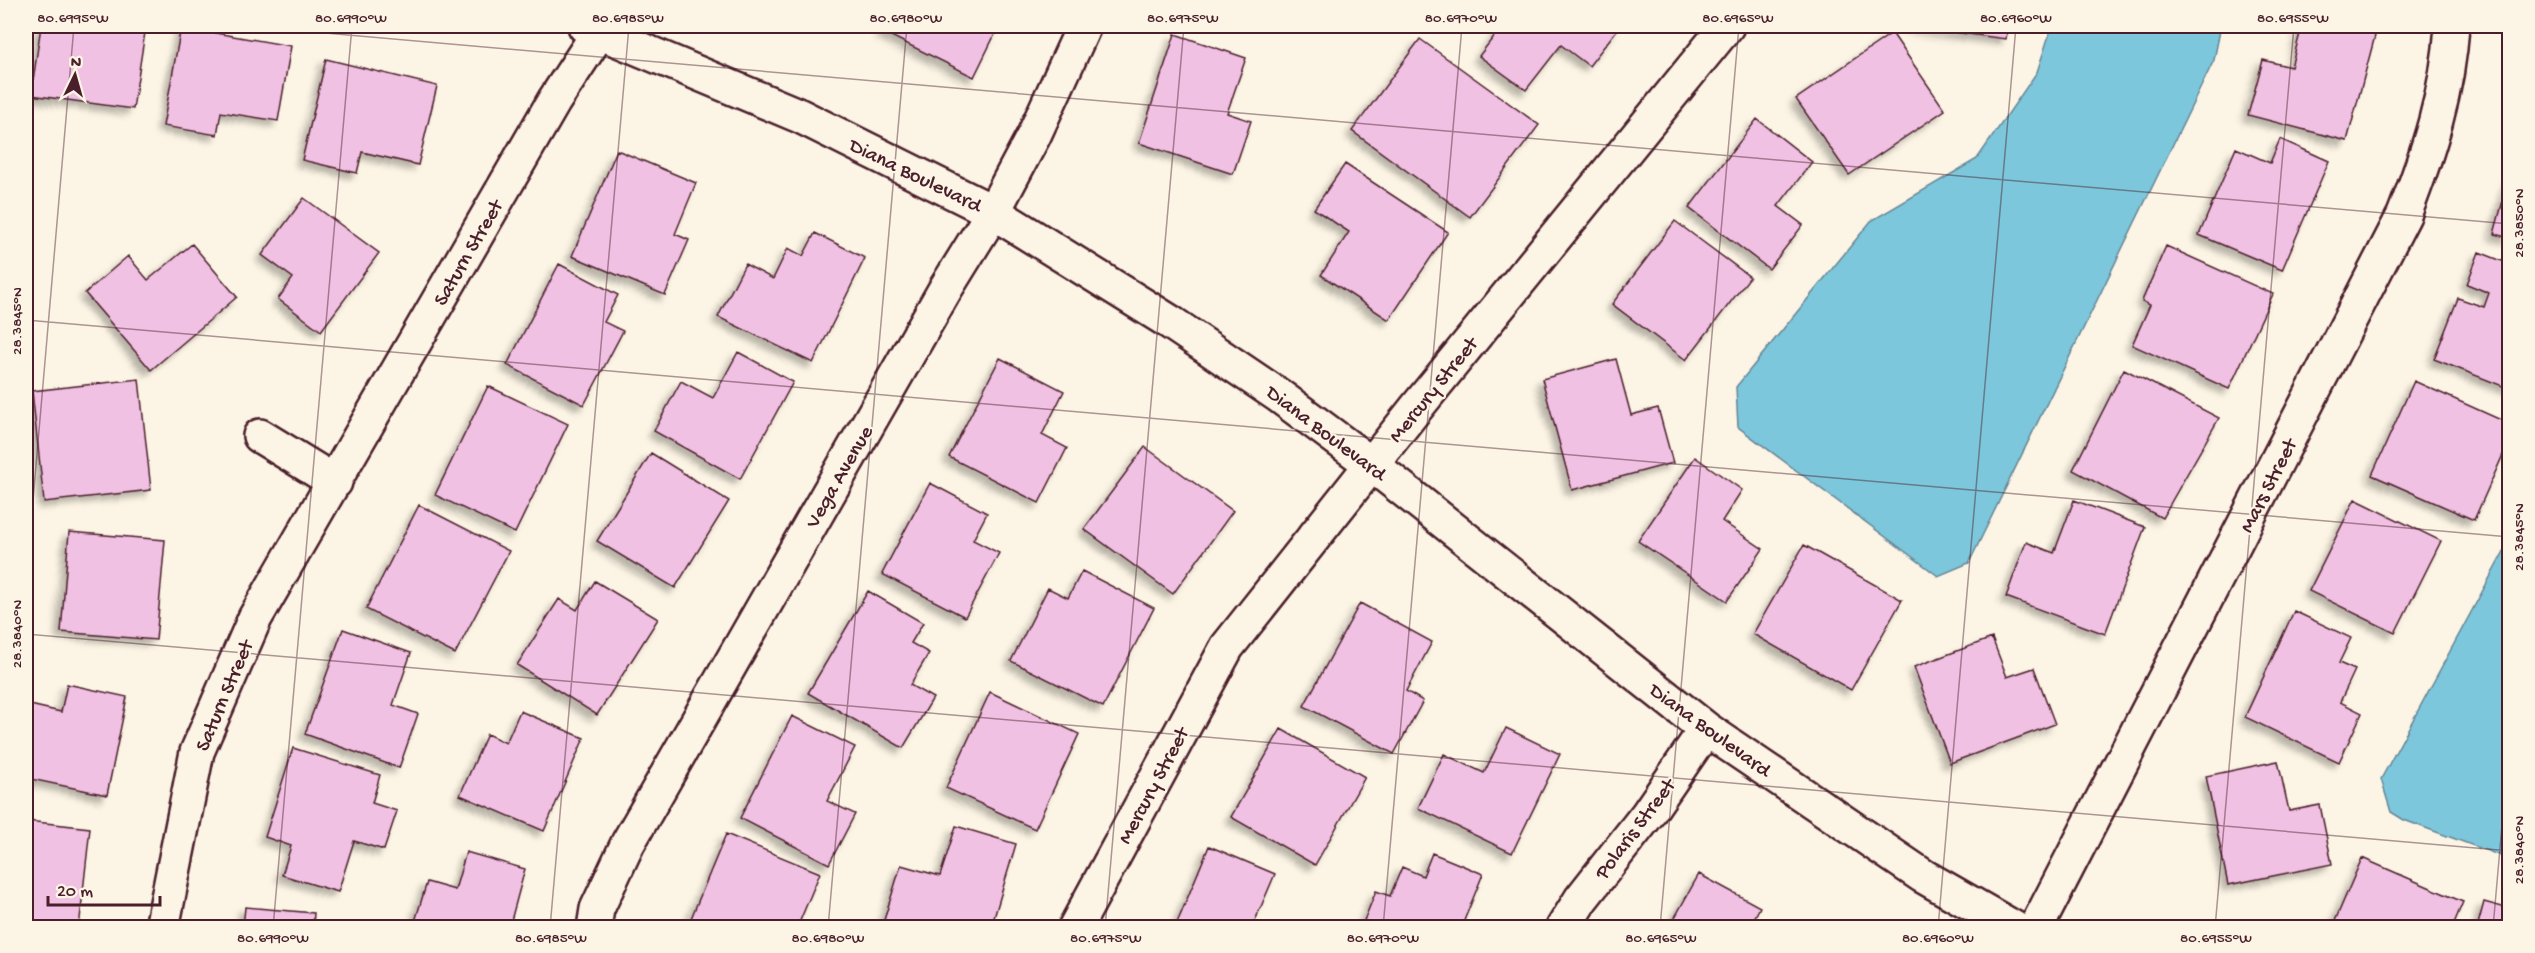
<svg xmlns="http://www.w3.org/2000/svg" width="2535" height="953" font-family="'Gochi Hand',sans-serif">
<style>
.water{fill:#7bc7db;stroke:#678495;stroke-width:1.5}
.building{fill:#f0c1e3;stroke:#4a1f2b;stroke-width:1.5;filter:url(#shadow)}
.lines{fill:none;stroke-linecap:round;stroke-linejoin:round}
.minor-casing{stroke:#4a1f2b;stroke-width:38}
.minor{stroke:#fcf5e5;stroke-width:33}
.ticks{fill:none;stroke:#4a1f2b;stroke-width:1.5;stroke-opacity:0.45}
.labels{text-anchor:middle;stroke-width:4.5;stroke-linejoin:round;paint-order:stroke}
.street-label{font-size:21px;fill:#4a1f2b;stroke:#fcf5e5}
.neatline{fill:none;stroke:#4a1f2b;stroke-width:2}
.ticks-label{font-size:15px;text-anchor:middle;fill:#4a1f2b}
</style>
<defs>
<filter id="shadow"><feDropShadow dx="-5.5" dy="5.5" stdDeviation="3" flood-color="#0004"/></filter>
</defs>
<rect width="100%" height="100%" fill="#fcf5e5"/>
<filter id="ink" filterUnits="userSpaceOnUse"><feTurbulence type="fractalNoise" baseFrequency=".0167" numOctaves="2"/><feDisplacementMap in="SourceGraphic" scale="12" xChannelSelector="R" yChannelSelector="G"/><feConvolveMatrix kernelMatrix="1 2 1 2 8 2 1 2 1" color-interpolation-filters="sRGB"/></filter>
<g filter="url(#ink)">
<path class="water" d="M2052,26H2221L2214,60L1969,563L1938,576L1738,427L1736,387L1871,221L1977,159L2037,72Z
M2509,542V859L2404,820L2391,812L2381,779Z"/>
<path class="building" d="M41,26H146L133,109L31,95Z
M884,26H999L974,77L881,31Z
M1502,26H1620L1589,66L1561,45L1526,90L1479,56Z
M1907,26H2008L2006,39Z
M2302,26H2350L2376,32L2347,141L2248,115L2263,60L2291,67Z
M181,27L291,46L278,121L221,112L217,135L163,126Z
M1892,33L1945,110L1849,175L1796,99Z
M1175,34L1246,58L1227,113L1251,121L1233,174L1139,143Z
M1420,39L1539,125L1470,217L1352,131Z
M326,59L437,86L418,165L362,152L357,173L302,160Z
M1757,119L1812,162L1778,206L1803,225L1769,269L1689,208Z
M2280,139L2329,161L2282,270L2199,235L2236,148L2270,163Z
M617,150L696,183L675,234L689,240L665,295L572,256Z
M1345,164L1448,232L1389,320L1321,275L1349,232L1314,209Z
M2510,175V238L2494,234Z
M304,198L379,253L321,331L278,299L293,278L262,255Z
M1675,221L1750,277L1686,360L1612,304Z
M815,233L865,258L813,363L718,317L745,264L773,279L788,248L803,256Z
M192,244L237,297L151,370L85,293L128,256L148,280Z
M2166,246L2273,294L2229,389L2132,345L2150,305L2142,301Z
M2479,252L2510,264V389L2434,359L2458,298L2484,307L2489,293L2467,284Z
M559,264L618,295L604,322L623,331L584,405L507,365Z
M738,352L793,382L740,479L654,431L681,381L713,398Z
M1000,358L1064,391L1042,435L1067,448L1039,503L949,457Z
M1616,359L1631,415L1658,408L1673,463L1572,490L1542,379Z
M2124,369L2219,418L2162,518L2073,470Z
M139,379L151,490L44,502L32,391Z
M2414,381L2510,424V439L2474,520L2372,475Z
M488,386L568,424L515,533L435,495Z
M1145,447L1233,511L1173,594L1084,529Z
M651,453L729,501L675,588L597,541Z
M1695,457L1742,490L1722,521L1763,549L1727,601L1638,541Z
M930,483L987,513L973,540L999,553L965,617L882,574Z
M2355,499L2441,541L2395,633L2309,591Z
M2074,500L2145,527L2105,634L2006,597L2026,542L2054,553Z
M419,505L509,551L455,654L366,609Z
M69,532L165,540L156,640L61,632Z
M1804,545L1902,600L1851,690L1753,634Z
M1082,571L1154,608L1103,707L1011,661L1048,588L1068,598Z
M595,581L658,619L597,715L517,665L559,599L577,610Z
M868,591L923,623L911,643L929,653L910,685L933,698L903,748L808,693Z
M1360,603L1432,642L1406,691L1423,701L1394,754L1304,706Z
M2294,611L2351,638L2339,663L2355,670L2340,702L2362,713L2339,762L2245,717Z
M343,629L411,653L393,705L418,714L399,768L305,734Z
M1992,638L2007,677L2034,668L2055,724L1950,763L1914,667Z
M67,684L127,697L107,795L26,778V727L30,705L61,712Z
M990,692L1079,734L1035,829L946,788Z
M520,711L584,738L544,831L460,795L487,734L506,743Z
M792,716L855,747L827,801L855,814L829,864L740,818Z
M1506,728L1560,754L1512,853L1418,808L1444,754L1484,773Z
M1281,729L1365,777L1315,865L1231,817Z
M293,748L380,775L372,803L397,811L384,850L354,841L338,892L282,875L291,846L265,837Z
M2278,761L2289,811L2320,805L2332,864L2228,885L2206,776Z
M27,821L90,828L79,928H26Z
M956,826L1016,844L991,928H909L884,920L901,865L940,876Z
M726,834L820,873L797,928H687Z
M1209,846L1275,874L1254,923L1265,928H1175Z
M466,852L525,869L509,928H413L427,882L455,890Z
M1432,853L1483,874L1461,928H1361L1376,891L1390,896L1402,867L1423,876Z
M2362,858L2463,902L2452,928H2332Z
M1699,874L1760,907L1749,928H1669Z
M2484,902L2510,909V928H2477Z
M245,907L314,913L313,928H243Z"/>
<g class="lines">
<defs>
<path id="minor" d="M585,26L800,116L993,212L1170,322L1278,395L1371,464L1706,729L1923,876L2014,928
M260,436L335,482
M162,928L197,752L255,618L554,101L603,26
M594,928L597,909L628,843L946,288L993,212L1034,135L1084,26
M1075,928L1227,647L1417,407L1727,26
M1563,928L1581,899L1647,815L1706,729
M2036,928L2404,215C2428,153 2448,92 2452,26"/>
</defs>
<use href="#minor" class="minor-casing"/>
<use href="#minor" class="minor"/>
</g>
</g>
<path class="ticks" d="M245,26L2510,224M26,320L2510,537M26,581L74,26M26,634L2510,851M273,928L352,26M550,928L629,26M828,928L907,26M1105,928L1184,26M1383,928L1462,26M1660,928L1739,26M1938,928L2016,26M2215,928L2294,26M2493,928L2510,734"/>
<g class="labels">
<g class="street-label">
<text transform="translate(916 174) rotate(26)" y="7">Diana Boulevard</text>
<text transform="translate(467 252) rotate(-60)" y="7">Saturn Street</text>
<text transform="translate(1432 389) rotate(-51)" y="7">Mercury Street</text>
<text transform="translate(1327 432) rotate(37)" y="7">Diana Boulevard</text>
<text transform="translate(838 476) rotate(-60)" y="7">Vega Avenue</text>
<text transform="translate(2267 485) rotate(-63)" y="7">Mars Street</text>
<text transform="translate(223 695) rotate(-67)" y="7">Saturn Street</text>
<text transform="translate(1711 729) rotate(36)" y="7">Diana Boulevard</text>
<text transform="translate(1152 785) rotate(-62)" y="7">Mercury Street</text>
<text transform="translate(1634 828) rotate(-53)" y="7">Polaris Street</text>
</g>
</g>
<rect width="2535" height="953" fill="none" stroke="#fcf5e5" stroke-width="66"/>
<g transform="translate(75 75) rotate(5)" stroke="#fcf5e5" stroke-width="4.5" paint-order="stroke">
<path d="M0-4.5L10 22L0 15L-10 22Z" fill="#4a1f2b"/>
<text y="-9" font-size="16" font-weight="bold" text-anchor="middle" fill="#4a1f2b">N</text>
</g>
<path d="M48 896v9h112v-9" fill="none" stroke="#4a1f2b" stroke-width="3"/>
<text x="57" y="896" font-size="18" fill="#4a1f2b" stroke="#fcf5e5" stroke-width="4.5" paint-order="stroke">20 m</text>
<rect x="33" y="33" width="2469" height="887" class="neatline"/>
<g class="ticks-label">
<text x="73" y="22">80.6995°W</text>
<text x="351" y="22">80.6990°W</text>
<text x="628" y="22">80.6985°W</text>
<text x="906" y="22">80.6980°W</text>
<text x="1183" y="22">80.6975°W</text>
<text x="1461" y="22">80.6970°W</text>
<text x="1738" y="22">80.6965°W</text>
<text x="2016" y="22">80.6960°W</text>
<text x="2293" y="22">80.6955°W</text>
<text transform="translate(2518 223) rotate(-90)" y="5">28.3850°N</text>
<text transform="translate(16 321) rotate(-90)" y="5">28.3845°N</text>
<text transform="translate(2518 537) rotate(-90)" y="5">28.3845°N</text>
<text transform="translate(16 634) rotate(-90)" y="5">28.3840°N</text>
<text transform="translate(2518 850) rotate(-90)" y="5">28.3840°N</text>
<text x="273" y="942">80.6990°W</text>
<text x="551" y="942">80.6985°W</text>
<text x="828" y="942">80.6980°W</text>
<text x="1106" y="942">80.6975°W</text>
<text x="1383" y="942">80.6970°W</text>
<text x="1661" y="942">80.6965°W</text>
<text x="1938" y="942">80.6960°W</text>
<text x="2216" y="942">80.6955°W</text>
</g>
</svg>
